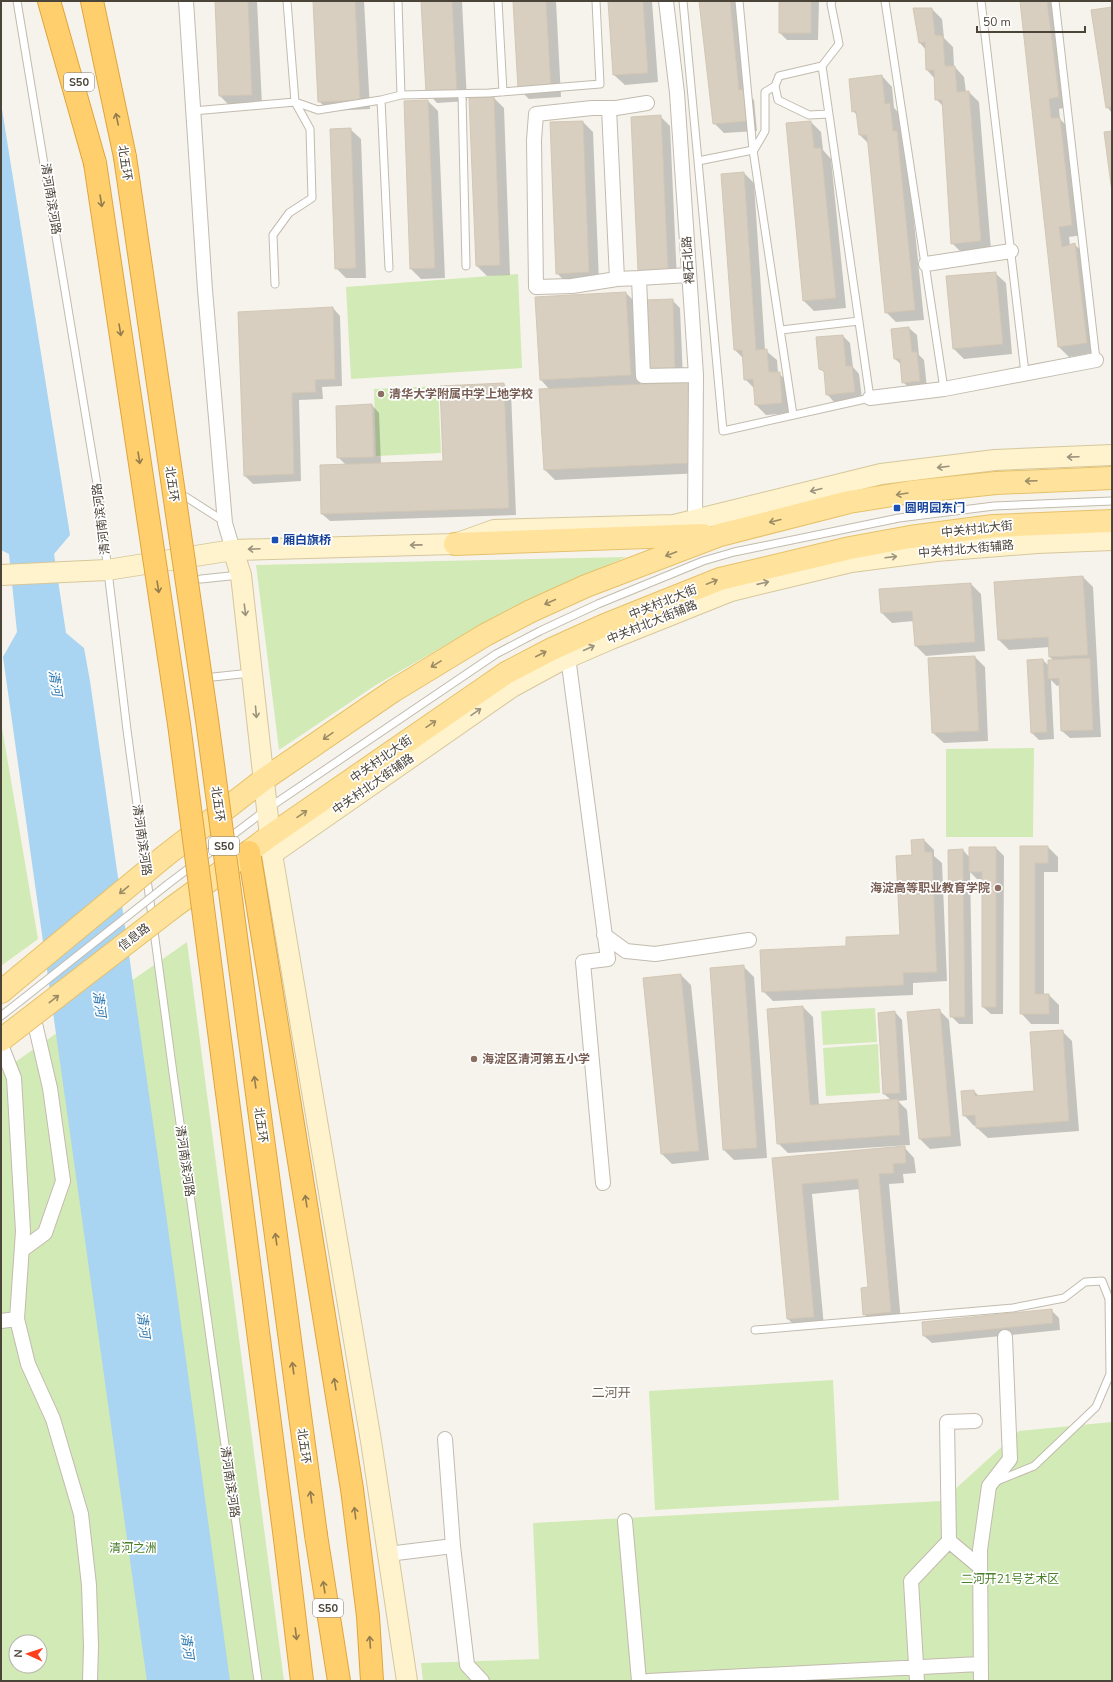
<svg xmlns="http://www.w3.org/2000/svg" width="1113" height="1682" font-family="'Nunito Sans','Noto Sans SC',sans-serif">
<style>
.green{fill:#d2eab5;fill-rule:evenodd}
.water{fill:#a9d4f2}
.shadow{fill:#0003}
.building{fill:#d8cfc1;stroke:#d3c7b4}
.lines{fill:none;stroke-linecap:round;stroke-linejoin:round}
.lane-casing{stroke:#c2bbae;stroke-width:9}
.street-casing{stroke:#c2bbae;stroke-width:16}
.secondary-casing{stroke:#d6c79b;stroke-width:22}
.primary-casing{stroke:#e6c16a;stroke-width:24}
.highway-casing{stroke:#e0a43c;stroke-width:24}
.lane{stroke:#fff;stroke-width:7}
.street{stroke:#fff;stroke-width:14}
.secondary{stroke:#fff3cd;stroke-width:20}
.primary{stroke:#ffe39c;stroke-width:22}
.highway{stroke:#ffcf6e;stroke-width:22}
.lane-bridge-casing{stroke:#c2bbae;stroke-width:9;stroke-linecap:butt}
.primary-bridge-casing{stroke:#e6c16a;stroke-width:24;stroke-linecap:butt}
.highway-bridge-casing{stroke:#e0a43c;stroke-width:24;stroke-linecap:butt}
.lane-bridge{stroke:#fff;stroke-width:7}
.primary-bridge{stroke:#ffe39c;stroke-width:22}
.highway-bridge{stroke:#ffcf6e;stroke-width:22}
.oneway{stroke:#937c4e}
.oneway2{stroke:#9c937c}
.oneway3{stroke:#9c8c66}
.education-dot{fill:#8d6e63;stroke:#fff;stroke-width:1.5}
.transit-dot{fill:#1a4fb4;stroke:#fff;stroke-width:1.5}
.labels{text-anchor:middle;stroke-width:3.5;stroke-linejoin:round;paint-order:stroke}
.shield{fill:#fff;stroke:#817c74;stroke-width:1}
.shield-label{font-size:11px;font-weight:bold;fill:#4b4439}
.street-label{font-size:12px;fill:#4b4439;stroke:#fff}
.education-label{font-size:12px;font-weight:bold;fill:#785e54;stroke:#fff;text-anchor:start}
.transit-label{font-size:12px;font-weight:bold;fill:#164399;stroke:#fff;text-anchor:start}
.park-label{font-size:12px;fill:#4a7f2a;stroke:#fff}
.water-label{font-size:13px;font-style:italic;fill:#2e7ab2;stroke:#fff}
.neighbourhood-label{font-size:13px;fill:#6e6250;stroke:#fff}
</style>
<rect width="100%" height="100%" fill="#f6f3ec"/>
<path class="green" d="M518,274L522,368L351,379L346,287Z
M438,386L441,453L376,456L374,389Z
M626,557L498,615L376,685L279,750L256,565Z
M1,722L38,939L1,966Z
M1034,748L1033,837H946V749Z
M187,942L284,1681H1V1072ZM16,1642H40V1666H16Z
M875,1008L877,1042L823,1045L821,1011Z
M878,1044L880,1093L826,1096L823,1048Z
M833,1380L839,1500L655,1510L649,1391Z
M1112,1422V1681H423L421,1663L539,1659L533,1523L942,1501L1019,1431Z"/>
<path class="water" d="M1,103L70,535L54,554L66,633L84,648L90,681L165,1207L230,1681H147L3,657L17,632L9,554L1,550Z"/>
<path class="shadow" d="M216,1H257L262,105L230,106L220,96Z
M314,1H364L370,109L329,111L319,101Z
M422,1H462L467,101L437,103L427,92Z
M514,1H556L561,97L529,99L519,89Z
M609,1H652L658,82L625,85L614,75Z
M700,1H738L749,95L754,100L757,131L724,133L714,123Z
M780,1H819L818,40H787L780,33Z
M1021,1H1054L1068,107L1059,109L1060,119L1070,129L1082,235L1069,237L1070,245L1074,244L1085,254L1097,352L1069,357L1059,347Z
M1112,8V113L1107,107Z
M932,9L942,19L944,38L953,47L954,66L964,77L966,92H969L979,102L991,250L962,253L952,243L943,106L936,99L935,79L927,70L926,50L920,43Z
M882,76L892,87L894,108L900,114L906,142L924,320L896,322L886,312L869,144L860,135L858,116L853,111Z
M494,98L504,108L510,275L487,276L477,266Z
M428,101L438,111L445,278L421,279L411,269Z
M660,116L670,126L677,280L649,281L639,271Z
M583,122L593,132L599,282L567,284L557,273Z
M811,122L821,132L823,150L831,159L846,308L814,311L804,301Z
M350,129L361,139L366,278H346L336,268Z
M744,173L754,183L765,350L777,360L778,373L790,383L792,413L766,415L756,405L755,389L745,379L744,359L735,350Z
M995,273L1006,283L1012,354L964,359L954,349L947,277Z
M626,293L636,303L641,385L688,383L698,393L702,473L555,480L545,470L541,390H550L541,380Z
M672,300L680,308L683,379L649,373Z
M333,308L340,316L342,386L322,387L323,399L299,400L301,481L253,484L245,476L239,313Z
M909,328L917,335L919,355L924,360L927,388L911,390L903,382L902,365L895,359L892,329Z
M843,336L850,343L853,367L859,374L862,399L834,402L827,394L825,373L820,368Z
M504,384L511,392L516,515L330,521L322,514L346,465L338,457L372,405L379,413L381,464L444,462Z
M1083,577L1093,587L1101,737L1070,738L1062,731L1060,685L1057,686L1051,680L1054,739L1039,740L1032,733L1043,660L1049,666L1054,661L1050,657V647L1009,650L999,640L995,583Z
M971,584L981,594L985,651L926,656L916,646L914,621L892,623L882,613Z
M975,657L985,667L988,741L944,743L933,733Z
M924,840L934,850V856L942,863L947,981L913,983V995L773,1001L763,991L847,947L901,936L913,856Z
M1021,847H1048L1058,857V872H1044V995H1049L1059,1005V1024H1031L1021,1013Z
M970,848H996L1004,856L1003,1014H991L983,1007V879H977L970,872L973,1024H959L951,1016L963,850L970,858Z
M743,966L754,977L767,1158L734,1160L724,1150Z
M681,975L691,985L709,1160L672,1164L662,1154L644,979Z
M803,1007L813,1017L819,1106L891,1100L884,1094L895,1012L902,1020L907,1100L898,1101L907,1110L910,1145L788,1153L778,1143Z
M939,1010L949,1020L961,1146L930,1149L920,1139Z
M1062,1031L1072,1041L1079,1131L988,1138L977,1128V1125L974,1126L964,1115L974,1091L979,1096L1035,1092Z
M904,1147L914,1158L916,1173L903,1174L904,1183L889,1184L901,1322L874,1324L864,1314L869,1288L860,1189L812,1194L824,1327L798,1329L788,1319L773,1159Z
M1051,1310L1059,1318L1060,1330L932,1343L924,1336Z"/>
<path class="building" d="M215,1H248L252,95L219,96Z
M313,1H355L360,100L318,102Z
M421,1H452L457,91L426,93Z
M513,1H546L551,88L518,89Z
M608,1H643L648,73L613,75Z
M699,1H730L739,90L744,89L747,121L713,124Z
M779,1H811V33H779Z
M1020,1H1047L1059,97L1049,99L1051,118H1060L1072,225L1059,227L1062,247L1075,243L1087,343L1058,347Z
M1112,7V107L1106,108L1091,10Z
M913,8H932L935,35L943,36L945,66H955L957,92L969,91L981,241L951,244L942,100H935L934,70H926L925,42L919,43Z
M882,75L885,104L890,103L893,131H897L915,310L885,313L867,135H859L856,111L852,112L849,79Z
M494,97L500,265L476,266L469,98Z
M428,100L435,268L410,269L404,101Z
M661,115L668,270L638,271L631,117Z
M583,121L589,272L556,274L550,122Z
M811,121L814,148H821L836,298L803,301L786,123Z
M351,128L356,268L335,269L330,129Z
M1112,131V192L1104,132Z
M744,172L756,350L767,349L769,372H780L782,403L755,405L753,379L744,380L742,350H734L721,174Z
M996,272L1003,344L953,349L946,276Z
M626,292L631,375L540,380L535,297Z
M673,299L675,372L648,373L644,300Z
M333,307L335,379L315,380L316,392L292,393L294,474L244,476L238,312Z
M909,327L912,352H917L920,381L902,383L900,359H894L891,329Z
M843,335L846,366H852L855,392L826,395L824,371L819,369L816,337Z
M688,382L692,463L544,470L539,389Z
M504,383L509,508L321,514L320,465L443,461L440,386Z
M372,404L374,457L337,458L336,406Z
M1083,576L1088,655L1049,657L1048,637L998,640L994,582Z
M971,583L975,642L915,646L912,611L881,613L879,589Z
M975,656L979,731L932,733L928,658Z
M1090,658L1093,730L1061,731L1059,678L1048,679V660Z
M1043,659L1047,732L1031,733L1027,660Z
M924,839L925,852H932L937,972L903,973L904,985L762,992L760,950L846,946V937L900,935L896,856L912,855L911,840Z
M1020,846H1048V863H1035V994H1049V1014H1020Z
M969,847H996V1007H982V872H969Z
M963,849L965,1017H950L948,850Z
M744,965L757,1148L723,1150L710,968Z
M681,974L699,1151L661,1154L643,978Z
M803,1006L810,1105L898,1099L900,1135L777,1144L767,1009Z
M940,1009L951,1136L919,1139L907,1012Z
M895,1011L900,1093L883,1094L878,1013Z
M1063,1030L1069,1121L976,1128L975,1115L963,1116L961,1091L974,1090L975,1096L1034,1091L1030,1032Z
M905,1146L906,1163L893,1164L894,1173L879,1174L891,1312L863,1315L861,1288L868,1287L858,1179L802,1184L814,1317L787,1319L772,1158Z
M1052,1309L1053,1323L923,1336L922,1322Z"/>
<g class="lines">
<defs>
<path id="lane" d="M17,1L99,496L127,730L173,1073L258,1681
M398,1L401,95
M498,1L503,92
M683,1L698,161
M739,1L753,150
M885,1L944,389
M981,1L1025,373
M1055,1L1096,360
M775,86L779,76L822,66L839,44L831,4L832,1
M462,95L466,266
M193,111L295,102L318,110L381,100
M754,150L765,131V92L775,86L778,100L809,115L829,114
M389,268L381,100L401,95L489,93L600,84L596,1
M275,284L273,235L289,213L312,198L310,129L295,102L287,1
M781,330L859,321
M793,415L753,150L698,161L723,431L870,398L822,66
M186,497L225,522
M201,579L240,575
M213,677L251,673
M168,884L267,809L496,654L540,631L598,604L703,561L734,552L899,518L994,506L1112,501
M1,1016L19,1002
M755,1330L1013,1308L1064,1298L1085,1282L1102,1281L1109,1299L1110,1374L1096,1407L1034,1466L997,1481"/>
<path id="street" d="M186,1L205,290L225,523L233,550
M666,1L677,93L696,375L695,520
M609,108L617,279L639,278
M926,264L1011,251
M689,275L639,278L643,376L696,375
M617,279L572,286L536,287L534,140L536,114L592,108H616L647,103
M870,398L944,389L1096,360
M568,657L608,959L583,962L603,1183
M604,935L626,951L655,954L749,940
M1,1045L14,1078L23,1231L17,1319L28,1364L53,1419L81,1514L89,1585L91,1646L90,1681
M22,1250L45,1233L63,1181L50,1088L33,1015
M1,1321L17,1319
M975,1421L947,1422L949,1541L980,1567
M445,1439L453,1546
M625,1521L639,1681
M388,1554L453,1546L467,1665L482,1681
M648,1681L980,1664
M917,1681L911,1581L949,1541
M981,1681L980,1550L989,1486L1010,1459L1005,1337"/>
<path id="secondary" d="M233,550L241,575L272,854L371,1441L407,1681
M1,575L107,570L233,550L455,544L494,530L674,525L881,474L995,460L1112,455
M272,854L512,687L558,662L611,639L731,591L851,562L936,551L1037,543L1112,540"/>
<path id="primary" d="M455,544L703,535
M165,856L263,780L393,691L485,635L531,611L586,586L720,535L849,502L911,492L996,483L1112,478
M172,908L270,836L506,673L552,649L605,625L720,579L850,548L910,537L993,526L1112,521
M1,992L20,976
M1,1040L23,1023"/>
<path id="highway" d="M49,1L95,163
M92,1L125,157
M249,852L352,1489L368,1616L372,1681
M316,1535L339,1681
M285,1539L302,1681"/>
</defs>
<use href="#lane" class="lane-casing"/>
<use href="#street" class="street-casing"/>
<use href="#secondary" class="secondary-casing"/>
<use href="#primary" class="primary-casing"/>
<use href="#highway" class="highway-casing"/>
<use href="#lane" class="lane"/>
<use href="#street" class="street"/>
<use href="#secondary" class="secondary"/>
<use href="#primary" class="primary"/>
<use href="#highway" class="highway"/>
<defs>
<path id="lane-bridge" d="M19,1002L168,884"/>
<path id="primary-bridge" d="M20,976L165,856
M23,1023L172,908"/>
<path id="highway-bridge" d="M125,157L207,720L316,1535
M95,163L179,724L285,1539"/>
</defs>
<use href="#lane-bridge" class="lane-bridge-casing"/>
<use href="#primary-bridge" class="primary-bridge-casing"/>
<use href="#highway-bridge" class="highway-bridge-casing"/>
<use href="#lane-bridge" class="lane-bridge"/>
<use href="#primary-bridge" class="primary-bridge"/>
<use href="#highway-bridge" class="highway-bridge"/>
</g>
<defs><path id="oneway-shaft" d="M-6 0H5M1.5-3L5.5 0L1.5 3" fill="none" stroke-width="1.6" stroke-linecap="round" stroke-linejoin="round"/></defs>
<g class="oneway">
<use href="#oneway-shaft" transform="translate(117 119) rotate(-102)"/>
<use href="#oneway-shaft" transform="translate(101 201) rotate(81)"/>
<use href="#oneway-shaft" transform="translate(120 330) rotate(81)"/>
<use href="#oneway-shaft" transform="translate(139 458) rotate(81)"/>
<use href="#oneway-shaft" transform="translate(158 587) rotate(81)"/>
<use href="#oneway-shaft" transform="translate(255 1082) rotate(-98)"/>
<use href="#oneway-shaft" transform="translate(306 1201) rotate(-99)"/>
<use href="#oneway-shaft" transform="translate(276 1239) rotate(-98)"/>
<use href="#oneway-shaft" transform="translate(293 1368) rotate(-98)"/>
<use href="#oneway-shaft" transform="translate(335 1384) rotate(-99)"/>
<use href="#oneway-shaft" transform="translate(311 1497) rotate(-98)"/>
<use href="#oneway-shaft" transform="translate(355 1513) rotate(-97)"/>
<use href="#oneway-shaft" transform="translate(324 1587) rotate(-99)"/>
<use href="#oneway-shaft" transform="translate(296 1634) rotate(83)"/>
<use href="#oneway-shaft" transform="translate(370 1642) rotate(-94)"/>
</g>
<g class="oneway2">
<use href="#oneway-shaft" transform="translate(1073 457) rotate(178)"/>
<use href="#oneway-shaft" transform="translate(943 467) rotate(173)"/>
<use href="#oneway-shaft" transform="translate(816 490) rotate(166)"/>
<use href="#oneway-shaft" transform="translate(416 545) rotate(179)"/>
<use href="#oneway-shaft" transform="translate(254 549) rotate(178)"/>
<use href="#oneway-shaft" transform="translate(891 557) rotate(-7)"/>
<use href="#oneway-shaft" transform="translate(763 583) rotate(-13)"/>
<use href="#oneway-shaft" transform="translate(245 610) rotate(83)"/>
<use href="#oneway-shaft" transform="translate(589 648) rotate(-24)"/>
<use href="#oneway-shaft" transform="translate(256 712) rotate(85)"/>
<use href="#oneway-shaft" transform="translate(476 712) rotate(-35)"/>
</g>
<g class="oneway3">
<use href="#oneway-shaft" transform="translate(1031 481) rotate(178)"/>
<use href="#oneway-shaft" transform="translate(902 494) rotate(171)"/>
<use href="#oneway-shaft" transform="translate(775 521) rotate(166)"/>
<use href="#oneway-shaft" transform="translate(671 554) rotate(159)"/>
<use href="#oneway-shaft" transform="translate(712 582) rotate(-22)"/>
<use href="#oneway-shaft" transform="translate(550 602) rotate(156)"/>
<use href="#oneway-shaft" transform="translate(541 654) rotate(-27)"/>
<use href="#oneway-shaft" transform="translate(436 664) rotate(149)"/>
<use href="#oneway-shaft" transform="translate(431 724) rotate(-34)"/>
<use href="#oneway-shaft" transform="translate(328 736) rotate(145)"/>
<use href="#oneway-shaft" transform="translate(302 814) rotate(-35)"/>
<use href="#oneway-shaft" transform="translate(124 890) rotate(140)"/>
<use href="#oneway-shaft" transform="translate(54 999) rotate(-38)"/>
</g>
<g class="education-dot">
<circle cx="381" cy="394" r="4"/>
<circle cx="998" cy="888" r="4"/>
<circle cx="474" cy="1059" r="4"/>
</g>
<g class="transit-dot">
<rect x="893" y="504" width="8" height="8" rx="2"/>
<rect x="271" y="536" width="8" height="8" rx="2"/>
</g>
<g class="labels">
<g class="shield">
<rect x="64" y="73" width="30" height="18" rx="3"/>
<rect x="209" y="837" width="30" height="18" rx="3"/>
<rect x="313" y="1599" width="30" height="18" rx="3"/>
</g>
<g class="shield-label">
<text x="79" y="86">S50</text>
<text x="224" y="850">S50</text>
<text x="328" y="1612">S50</text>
</g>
<g class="street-label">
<text transform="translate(125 163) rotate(81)" y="4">北五环</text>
<text transform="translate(51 199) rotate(81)" y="4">清河南滨河路</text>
<text transform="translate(688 260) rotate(-94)" y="4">褐石北路</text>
<text transform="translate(172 484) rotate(82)" y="4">北五环</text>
<text transform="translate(101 519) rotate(-97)" y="4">清河南滨河路</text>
<text transform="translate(977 529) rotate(-6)" y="4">中关村北大街</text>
<text transform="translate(966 549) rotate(-5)" y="4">中关村北大街辅路</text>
<text transform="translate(663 602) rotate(-22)" y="4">中关村北大街</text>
<text transform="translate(652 622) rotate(-22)" y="4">中关村北大街辅路</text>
<text transform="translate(381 759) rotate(-35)" y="4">中关村北大街</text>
<text transform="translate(373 784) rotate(-35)" y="4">中关村北大街辅路</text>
<text transform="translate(218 804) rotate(82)" y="4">北五环</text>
<text transform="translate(142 840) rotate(82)" y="4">清河南滨河路</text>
<text transform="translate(134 937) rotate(-38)" y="4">信息路</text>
<text transform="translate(261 1125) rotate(82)" y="4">北五环</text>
<text transform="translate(185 1161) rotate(82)" y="4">清河南滨河路</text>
<text transform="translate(304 1446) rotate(82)" y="4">北五环</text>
<text transform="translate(230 1482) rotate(82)" y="4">清河南滨河路</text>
</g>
<g class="education-label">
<text x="389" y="398">清华大学附属中学上地学校</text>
<text x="990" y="892" text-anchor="end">海淀高等职业教育学院</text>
<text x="482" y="1063">海淀区清河第五小学</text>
</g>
<g class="transit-label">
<text x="905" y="512">圆明园东门</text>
<text x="283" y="544">厢白旗桥</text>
</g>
<g class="park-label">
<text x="133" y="1552">清河之洲</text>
<text x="1010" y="1583">二河开21号艺术区</text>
</g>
<g class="water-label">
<text transform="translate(56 683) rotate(81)" y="5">清河</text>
<text transform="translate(100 1004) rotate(82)" y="5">清河</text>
<text transform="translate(144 1325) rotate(82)" y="5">清河</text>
<text transform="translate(188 1646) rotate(82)" y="5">清河</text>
</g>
<g class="neighbourhood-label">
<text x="611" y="1397">二河开</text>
</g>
</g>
<rect width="1113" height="1682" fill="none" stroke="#4b4439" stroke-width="4"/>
<g transform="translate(28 1654) rotate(273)"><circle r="19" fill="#ffffff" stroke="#b7b4b0"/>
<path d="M0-3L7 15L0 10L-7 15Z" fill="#fc3f1d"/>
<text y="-6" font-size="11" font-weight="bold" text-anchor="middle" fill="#4b4439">N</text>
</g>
<path d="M977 26v6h108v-6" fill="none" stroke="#4b4439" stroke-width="2"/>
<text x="983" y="26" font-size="12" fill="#4b4439" stroke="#ffffff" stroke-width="3" paint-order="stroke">50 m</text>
</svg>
